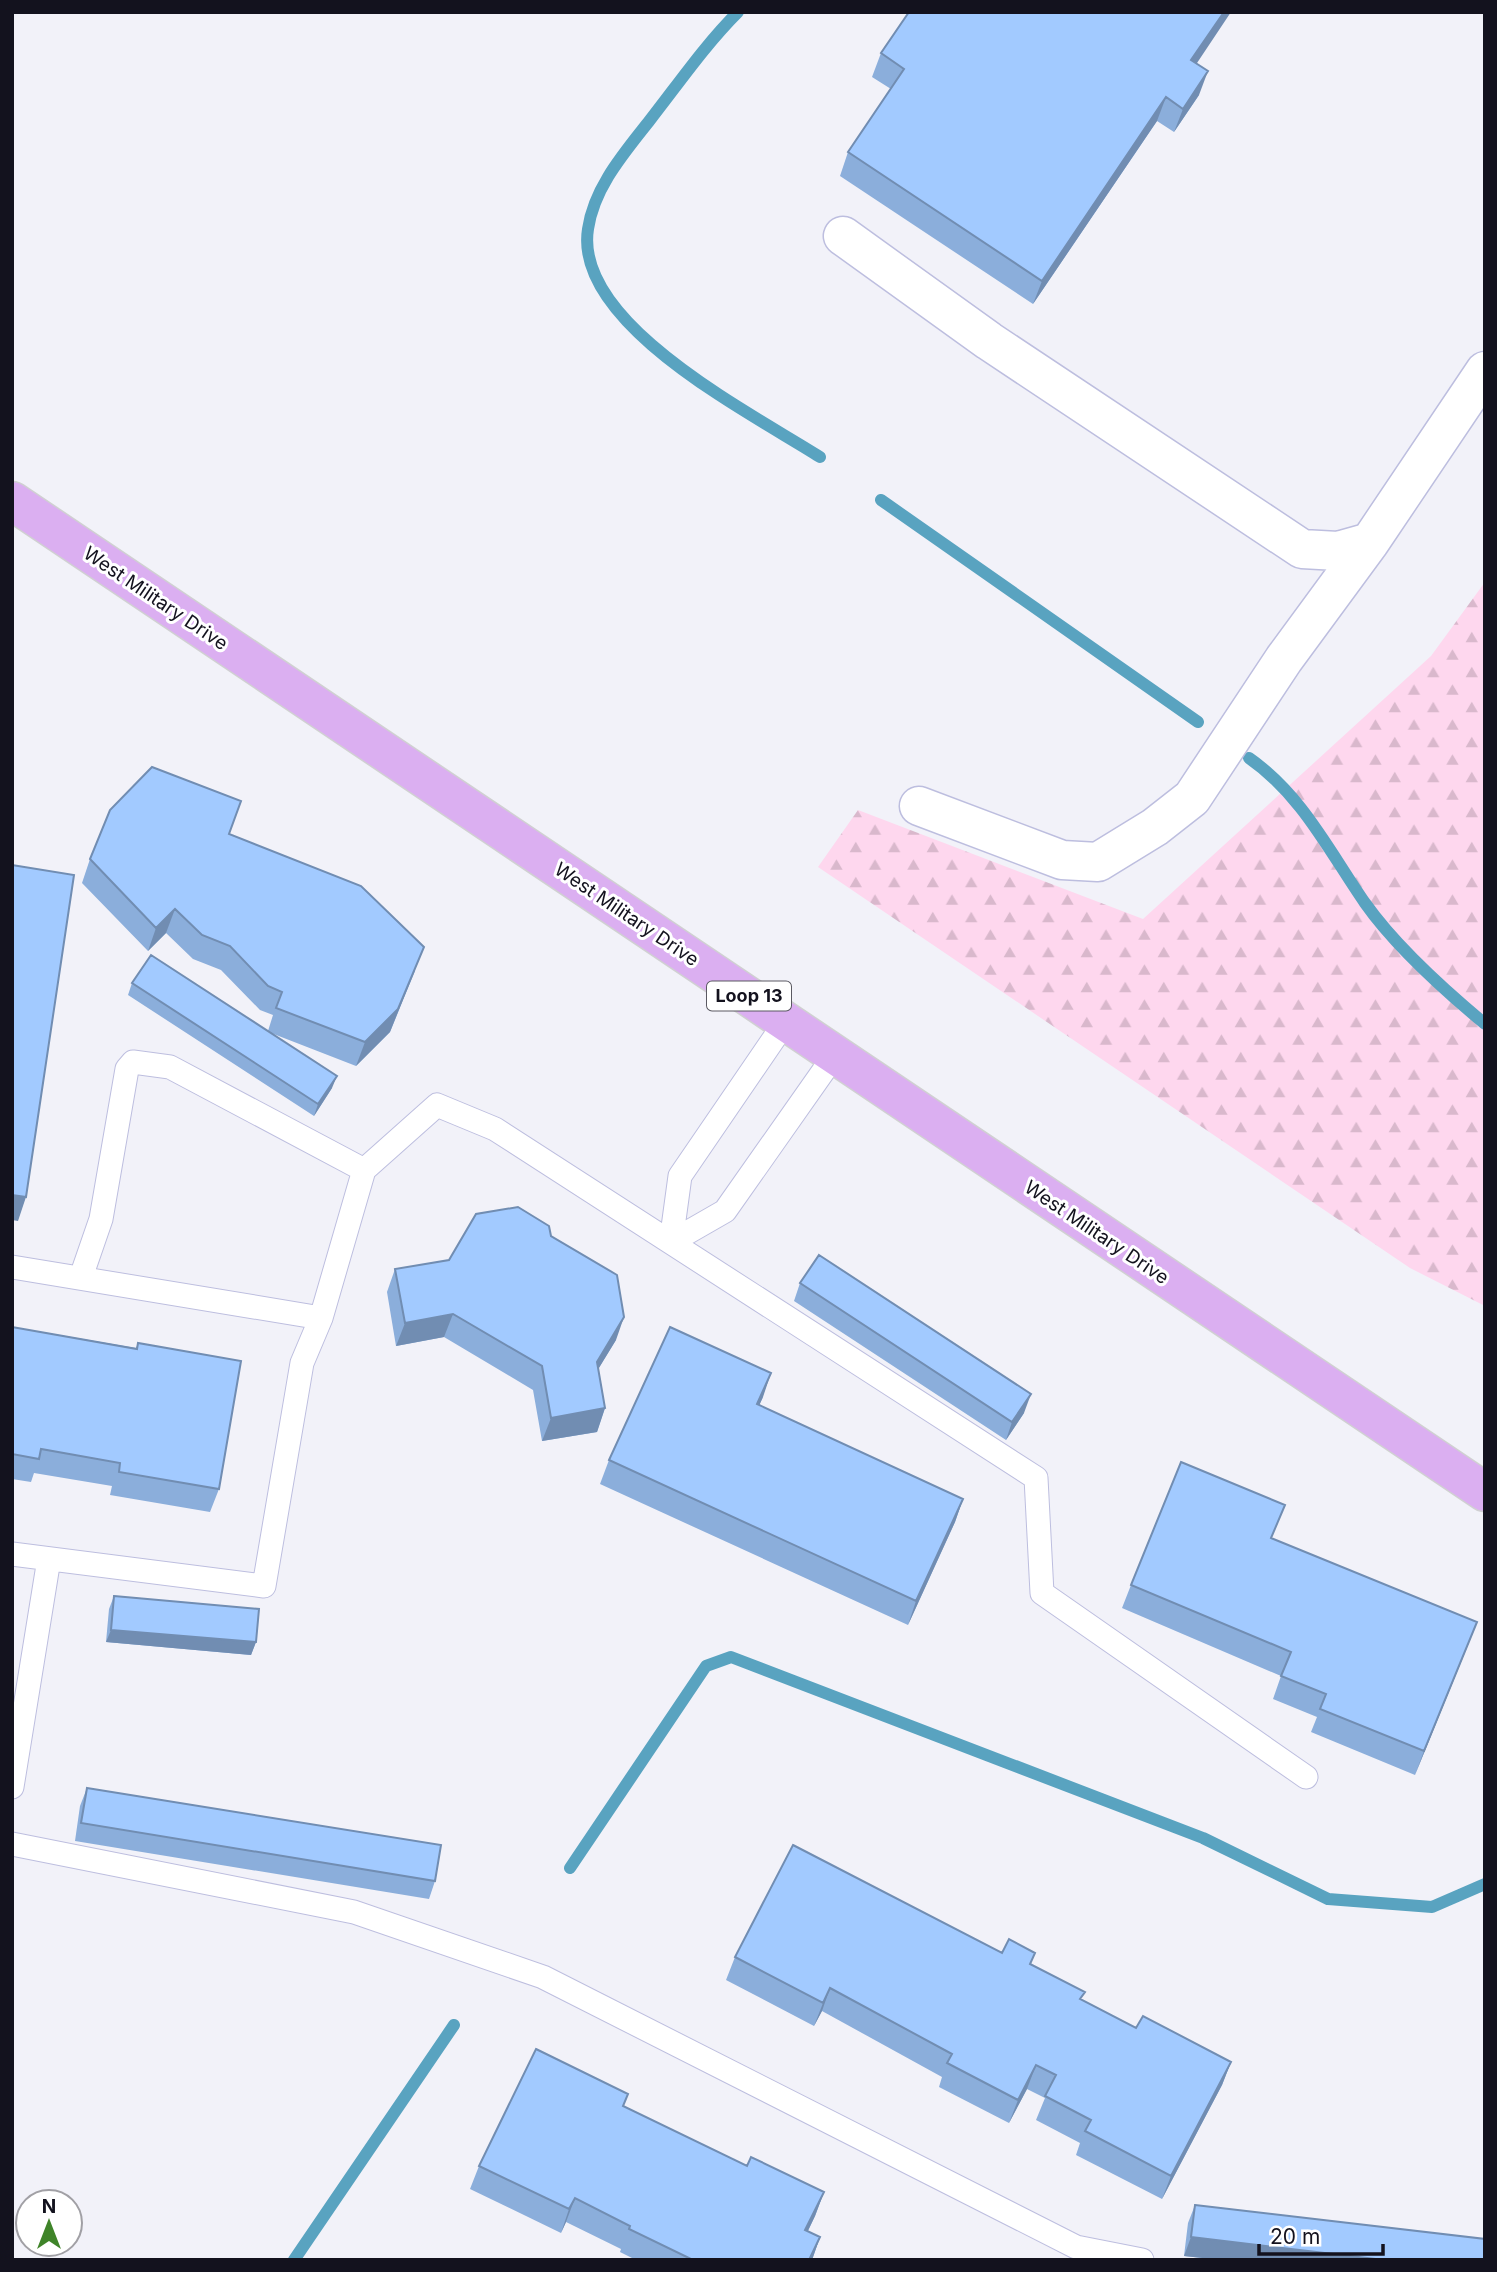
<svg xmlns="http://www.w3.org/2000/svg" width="1497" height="2272" font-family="Inter,sans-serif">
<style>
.forest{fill:url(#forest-firs)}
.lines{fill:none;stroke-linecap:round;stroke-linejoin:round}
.stream{stroke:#59a3c0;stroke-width:12}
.lane-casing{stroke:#bdbedf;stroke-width:25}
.street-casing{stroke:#bdbedf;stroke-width:41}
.primary-casing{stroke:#d0d0d2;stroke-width:41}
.lane{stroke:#fff;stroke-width:23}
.street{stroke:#fff;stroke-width:38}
.primary{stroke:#dbaff1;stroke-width:38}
.wall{fill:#8baedb}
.shaded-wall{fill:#718db2}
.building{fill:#a2caff;stroke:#718db2;stroke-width:2}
.labels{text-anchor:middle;stroke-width:6;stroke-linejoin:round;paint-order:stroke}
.shield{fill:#fff;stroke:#5a5962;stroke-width:2}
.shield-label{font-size:18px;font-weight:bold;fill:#13121e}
.street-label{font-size:19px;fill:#13121e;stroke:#fff}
</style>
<defs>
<pattern id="forest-firs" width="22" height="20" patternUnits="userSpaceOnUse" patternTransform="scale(1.75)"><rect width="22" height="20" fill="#fed7ee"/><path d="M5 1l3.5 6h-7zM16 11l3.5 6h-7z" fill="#d9b8cc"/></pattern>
</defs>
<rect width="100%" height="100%" fill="#f2f2f9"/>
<path class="forest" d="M1485,582V1306L1410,1268L818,867L858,810L1143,919L1431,656Z"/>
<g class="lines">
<path class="stream" d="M738,12C705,45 679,83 650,120C625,152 594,187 588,229C573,324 753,414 820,457
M881,500L1198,722
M1249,758C1302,795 1329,851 1365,903C1396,947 1443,989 1485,1024
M570,1868L706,1666L731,1657L1203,1838L1328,1899L1432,1907L1485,1884
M294,2260L454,2025"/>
<defs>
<path id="lane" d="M671,1242L680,1176L786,1021
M671,1242L725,1211L834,1056
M12,1267L321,1318
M81,1277L101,1219L127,1069L133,1062L170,1067L364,1170
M12,1554L264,1586L302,1363L321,1318L364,1170L437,1105L495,1129L1036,1478L1042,1593L1306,1777
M12,1787L49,1559
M12,1844L354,1912L543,1977L1076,2247L1142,2260"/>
<path id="street" d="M843,236L989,341L1302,549L1338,551L1370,542L1485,371
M919,806L1062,860L1098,862L1155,827L1192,798L1284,659L1370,542"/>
<path id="primary" d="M12,501L1485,1492"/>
</defs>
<use href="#lane" class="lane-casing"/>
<use href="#street" class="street-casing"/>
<use href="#primary" class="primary-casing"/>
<use href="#lane" class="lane"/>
<use href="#street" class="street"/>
<use href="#primary" class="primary"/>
</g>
<path class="wall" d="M881,53L1196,64L1199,95L1174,132L1157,121L1033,304L840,176L848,152L891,89L872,77Z
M229,834L415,971L390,1032L356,1066L271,1033L332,1088L314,1116L128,995L132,983L268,1031L273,1015L260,1010L221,970L193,959L166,933L148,951L82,883L90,859Z
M551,1236L616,1340L598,1369L605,1408L597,1432L542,1441L533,1390L444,1337L396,1346L387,1292L395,1269L449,1260Z
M800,1283L1024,1413L1006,1440L794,1301Z
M12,1327L136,1348L138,1343L219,1489L210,1512L110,1495L112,1486L34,1473L31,1482L12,1479Z
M763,1397L759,1405L963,1499L955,1522L908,1625L600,1484L609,1460Z
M1272,1539L1477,1622L1468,1645L1415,1775L1311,1732L1317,1717L1273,1699L1281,1676L1122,1608L1131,1585Z
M114,1596L256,1642L251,1655L106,1642L109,1609Z
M87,1788L435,1881L429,1899L75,1841L80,1806Z
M1002,1953L1031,1964L1082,2000L1136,2028L1231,2062L1222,2085L1162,2199L1076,2155L1080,2143L1036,2120L1045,2098L1027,2089L1009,2123L939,2087L942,2077L822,2011L814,2026L726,1980L735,1957Z
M624,2107L747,2166L824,2192L815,2216L808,2231L820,2237L812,2260H636L620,2252L621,2249L566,2222L561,2233L470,2189L479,2166Z
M1195,2205L1485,2260H1221L1184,2256L1188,2223Z"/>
<path class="shaded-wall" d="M1224,12H1231L1183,84L1191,60Z
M1208,71L1199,95L1174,132L1183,109Z
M1166,97L1157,121L1033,304L1042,281Z
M175,909L166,933L148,951L156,928Z
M424,947L390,1032L356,1066L365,1042Z
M337,1076L332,1088L314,1116L318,1104Z
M12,1195L26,1197L18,1221L12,1220Z
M453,1314L444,1337L396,1346L405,1323Z
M624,1317L616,1340L588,1386L597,1362Z
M771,1373L763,1397L749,1428L757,1404Z
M1031,1394L1024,1413L1006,1440L1012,1422Z
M605,1408L597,1432L542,1441L551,1418Z
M963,1499L955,1522L908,1625L916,1601Z
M1477,1622L1468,1645L1415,1775L1424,1751Z
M111,1630L256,1642L251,1655L106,1642Z
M830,1988L822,2011L814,2026L823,2003Z
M1231,2062L1222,2085L1162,2199L1171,2176Z
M1036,2065L1027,2089L1009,2123L1018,2100Z
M824,2192L815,2216L797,2253L805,2230Z
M575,2198L566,2222L561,2233L569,2209Z
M820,2237L812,2260H809Z
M1191,2237L1384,2260H1221L1184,2256Z"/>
<path class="building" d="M909,12H1224L1191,60L1208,71L1183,109L1166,97L1042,281L848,152L904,69L881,53Z
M152,767L241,801L229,834L361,886L424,947L398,1009L365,1042L276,1008L282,992L268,986L230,946L202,935L175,909L156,928L90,859L110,810Z
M12,865L74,875L26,1197L12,1195Z
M151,955L337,1076L318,1104L132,983Z
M518,1207L549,1226L551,1236L617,1275L624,1317L597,1362L605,1408L551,1418L542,1366L453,1314L405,1323L395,1269L449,1260L476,1214Z
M819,1255L1031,1394L1012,1422L800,1283Z
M12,1327L137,1349L138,1343L241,1361L219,1489L119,1472L120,1463L41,1449L39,1459L12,1454Z
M670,1327L771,1373L757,1404L963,1499L916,1601L609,1460Z
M1181,1462L1285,1505L1271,1538L1477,1622L1424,1751L1320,1709L1326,1694L1281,1676L1291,1652L1131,1585Z
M114,1596L259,1609L256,1642L111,1630Z
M87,1788L441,1845L435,1881L81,1823Z
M793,1845L1002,1953L1009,1939L1035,1953L1030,1964L1085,1992L1080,1999L1136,2028L1143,2016L1231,2062L1171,2176L1085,2131L1091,2120L1045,2096L1056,2075L1036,2065L1018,2100L947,2063L952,2054L830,1988L823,2003L735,1957Z
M536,2049L628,2094L623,2106L747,2166L751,2157L824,2192L805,2230L820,2237L809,2260H693L629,2229L630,2226L575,2198L569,2209L479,2166Z
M1195,2205L1485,2239V2260H1384L1191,2237Z"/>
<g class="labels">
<rect class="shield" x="707" y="981.5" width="84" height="29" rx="5"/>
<g class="shield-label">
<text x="749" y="1002">Loop 13</text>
</g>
<g class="street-label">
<text transform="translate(156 598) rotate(34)" y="7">West Military Drive</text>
<text transform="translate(627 914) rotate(34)" y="7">West Military Drive</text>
<text transform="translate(1097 1232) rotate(34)" y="7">West Military Drive</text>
</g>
</g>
<rect width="1497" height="2272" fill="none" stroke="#13121e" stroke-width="28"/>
<g transform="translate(49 2223)"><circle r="33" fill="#ffffff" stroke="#a1a0a5" stroke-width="2"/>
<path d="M0-5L12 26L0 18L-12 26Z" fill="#3f8429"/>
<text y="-10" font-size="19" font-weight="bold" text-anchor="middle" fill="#13121e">N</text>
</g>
<path d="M1259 2244v10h124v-10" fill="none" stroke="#13121e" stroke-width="3.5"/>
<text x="1270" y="2244" font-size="21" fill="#13121e" stroke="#ffffff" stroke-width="5" paint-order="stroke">20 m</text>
</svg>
